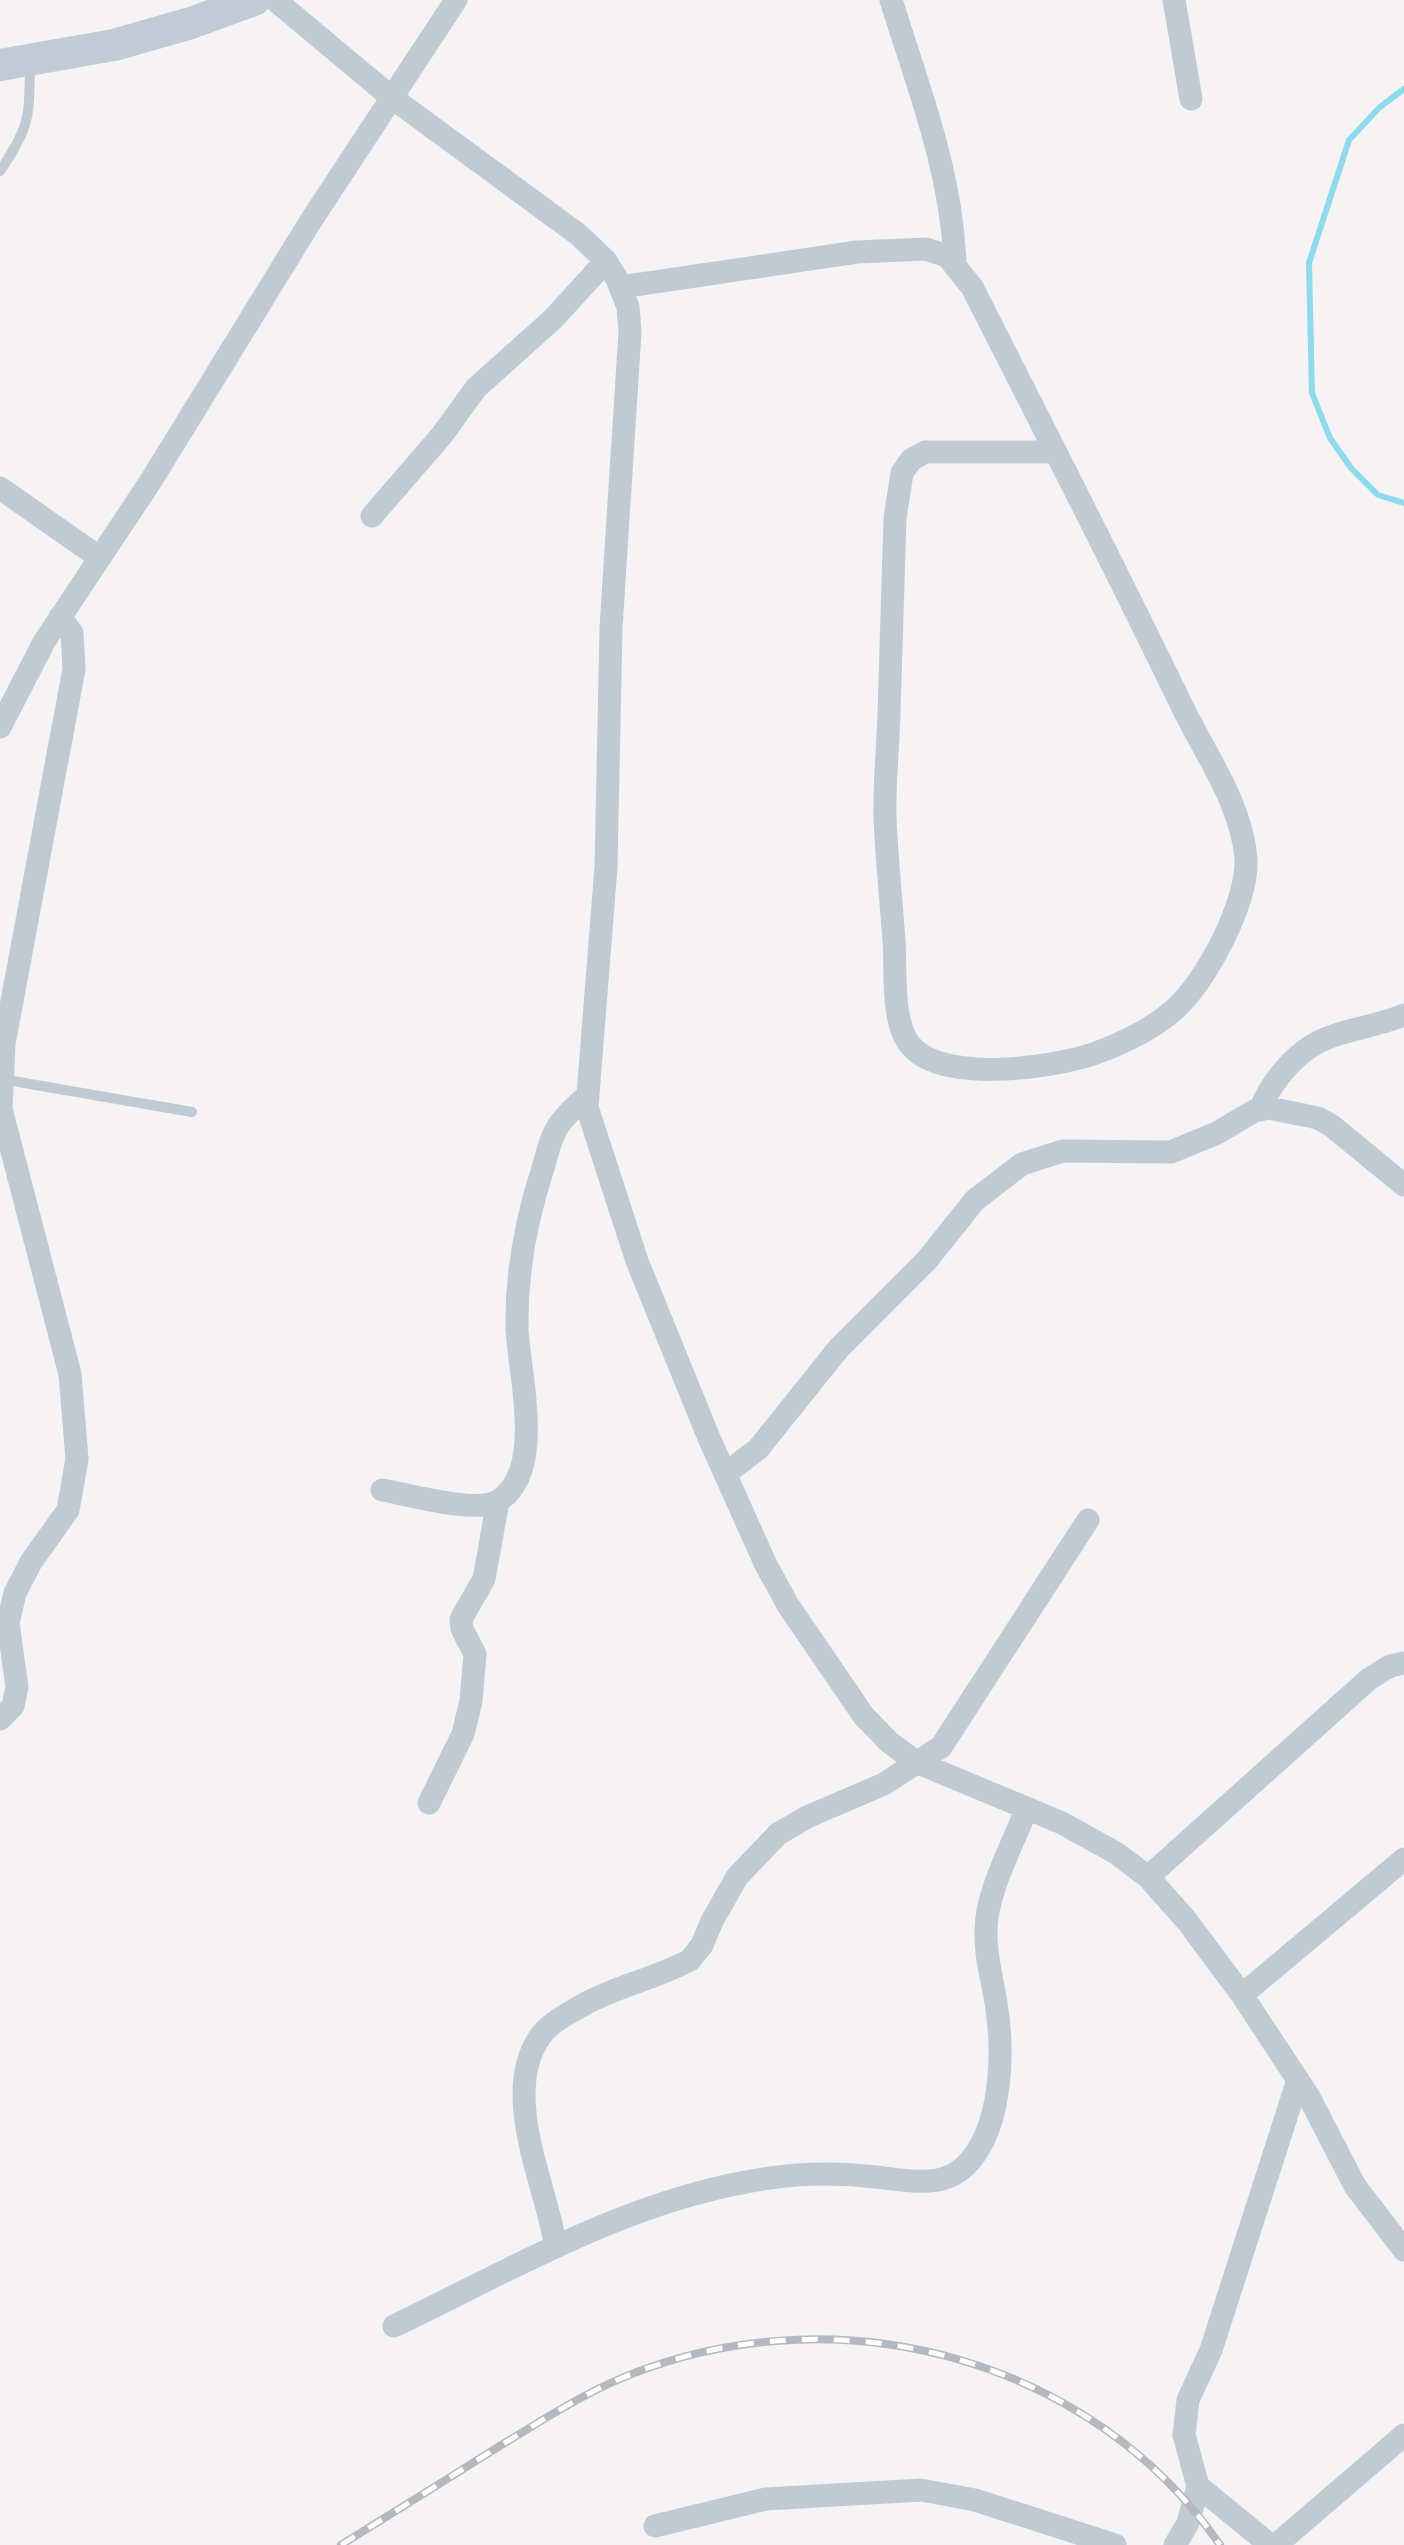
<svg xmlns="http://www.w3.org/2000/svg" width="1404" height="2545" font-family="Barlow,sans-serif">
<style>
.lines{fill:none;stroke-linecap:round;stroke-linejoin:round}
.stream{stroke:#90daee;stroke-width:6}
.service{stroke:#c1cad2;stroke-width:10}
.minor{stroke:#c1cad2;stroke-width:23}
.secondary{stroke:#c1cbd6;stroke-width:32}
.rail-casing{stroke:#b5b8bd;stroke-width:8}
.rail{stroke:#fff;stroke-width:5;stroke-dasharray:16;stroke-linecap:butt}
</style>
<rect width="100%" height="100%" fill="#f5f3f3"/>
<g class="lines">
<path class="stream" d="M1404,89L1380,107L1349,140L1309,263L1312,393L1330,438L1351,468L1378,495L1404,503"/>
<path class="service" d="M0,171C31,125 29,117 30,63
M1,1079L192,1112"/>
<path class="minor" d="M275,0L391,97L579,235L606,261L617,279L628,307L630,332L611,628L606,867L587,1107L637,1261L709,1438L766,1565L788,1605L863,1715L889,1742L916,1762L1062,1823L1116,1853L1148,1877L1187,1921L1242,1995L1309,2097L1355,2186L1404,2250
M891,0C918,87 952,172 955,264
M1174,0L1191,99
M621,287L857,252L926,249L947,256L972,287C1042,425 1113,563 1180,702C1203,751 1242,803 1246,859C1248,902 1206,982 1174,1010C1152,1029 1123,1043 1096,1053C1054,1068 929,1087 905,1037C892,1011 896,970 894,941C891,900 887,860 885,819C884,784 888,748 889,713C891,648 893,583 895,518L902,473L911,460L925,452H1056
M0,488L100,558
M372,516L442,435L476,388L553,319L606,261
M0,727L44,642L152,479L312,219L456,0
M1260,1110C1272,1079 1299,1048 1330,1037C1354,1028 1380,1025 1404,1015
M725,1474L758,1449L839,1348L927,1260L975,1200L1022,1164L1063,1151L1171,1152L1217,1133L1254,1111L1269,1108L1318,1118L1332,1126L1404,1185
M382,1490C407,1494 476,1514 498,1501C546,1472 519,1374 517,1329C516,1274 526,1220 543,1168C547,1155 550,1139 557,1128C564,1116 576,1106 586,1097
M0,1719L13,1706L17,1687L8,1623L15,1593L31,1562L68,1510L77,1459L70,1374L1,1109L4,1044L74,669L72,633L60,617
M429,1803L463,1734L471,1701L475,1654L462,1629L461,1619L484,1579L498,1501
M1148,1877L1369,1679L1390,1666L1404,1663
M1242,1995L1404,1859
M556,2247C546,2185 501,2096 539,2038C548,2024 567,2014 581,2006C616,1986 655,1979 690,1960L702,1945L712,1921L737,1877L778,1834L807,1817L884,1784L941,1747L1088,1520
M394,2326C523,2264 651,2187 797,2175C823,2173 851,2174 876,2177C925,2183 959,2191 984,2139C1002,2100 1003,2044 996,2003C992,1978 985,1955 986,1930C986,1893 1013,1844 1026,1810
M1198,2486L1270,2545
M655,2526L766,2499L921,2490L975,2500L1115,2545
M1175,2545L1188,2523L1198,2486L1184,2435L1188,2400L1211,2350L1298,2080
M1276,2545L1404,2435"/>
<path class="secondary" d="M0,65L114,45L191,23L254,0"/>
<defs>
<path id="rail" d="M341,2545C394,2512 446,2480 498,2447C543,2420 588,2390 637,2372C844,2293 1093,2360 1220,2545"/>
</defs>
<use href="#rail" class="rail-casing"/>
<use href="#rail" class="rail"/>
</g>
</svg>
